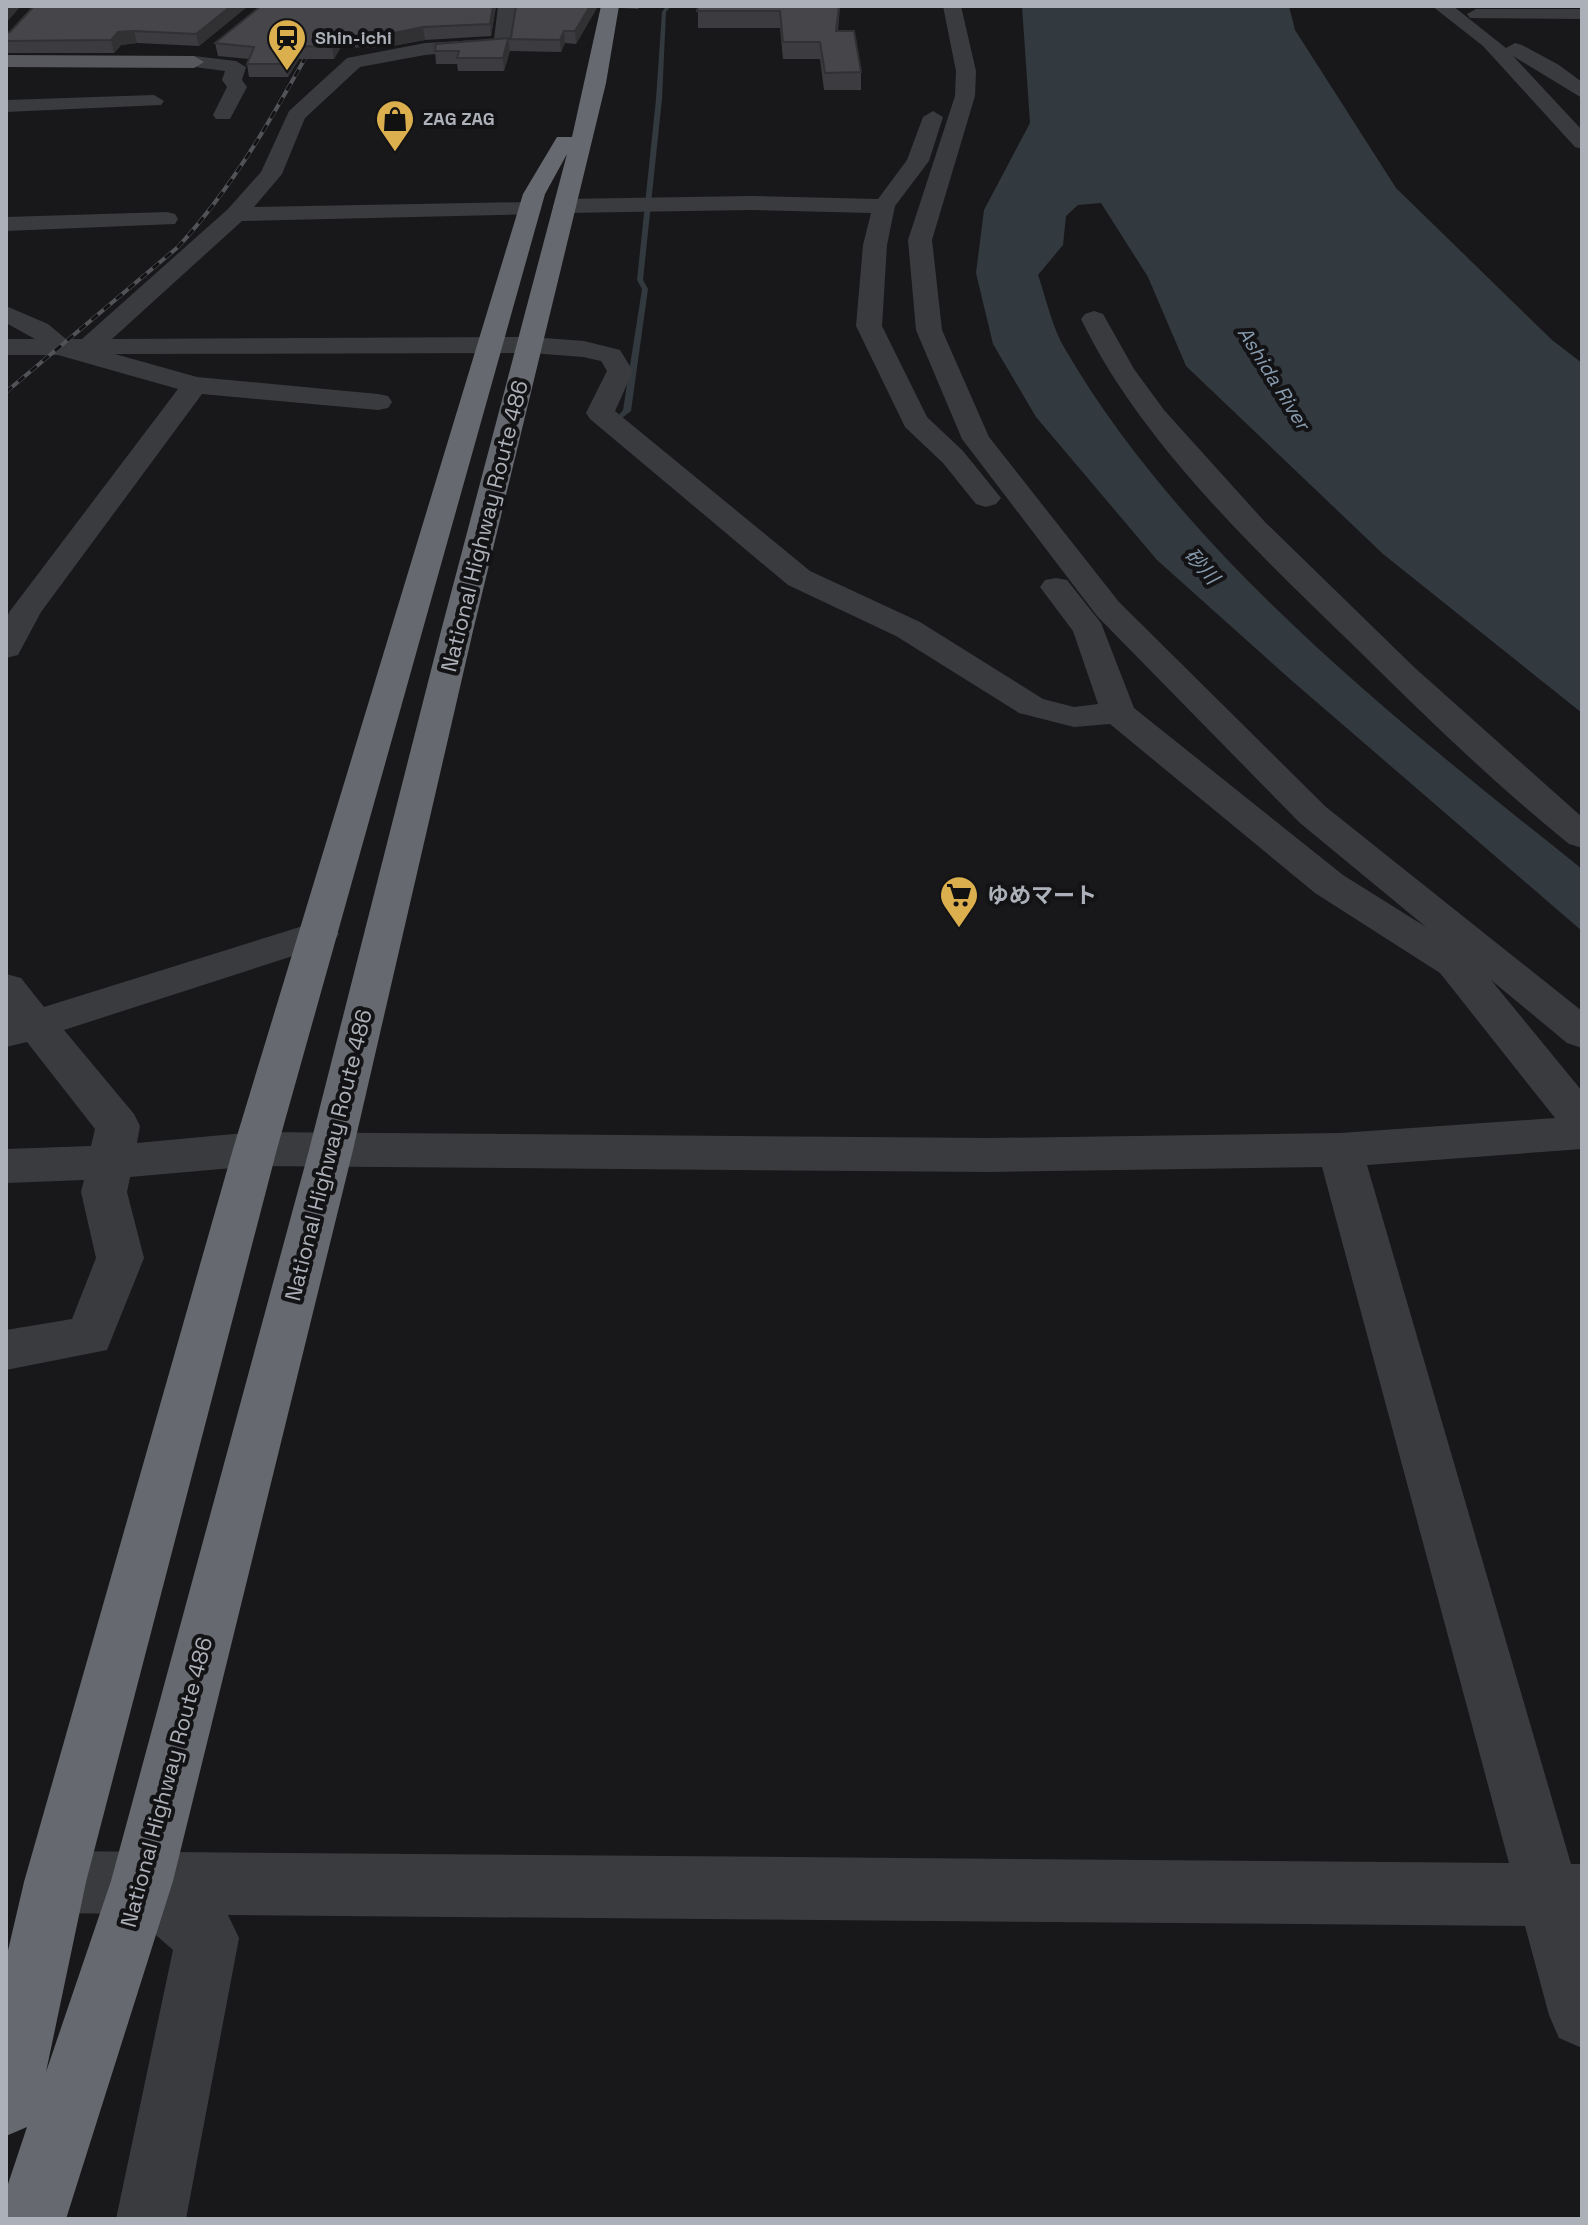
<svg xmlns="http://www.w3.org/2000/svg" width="1588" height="2225" font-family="'Space Grotesk','Noto Sans JP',sans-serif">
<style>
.water{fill:#32393f}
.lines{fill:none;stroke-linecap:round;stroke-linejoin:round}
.stream{fill:#32393f;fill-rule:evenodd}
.minor{fill:#3a3b3f;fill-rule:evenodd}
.major{fill:#56585d;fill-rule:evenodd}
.highway{fill:#66696f;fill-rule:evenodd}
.rail-casing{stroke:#515357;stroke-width:4}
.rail{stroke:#131315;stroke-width:3;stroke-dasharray:8;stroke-linecap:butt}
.wall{fill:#3c3c40}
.shaded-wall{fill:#313134}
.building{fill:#46464a;stroke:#313134;stroke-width:2}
.labels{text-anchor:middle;stroke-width:8;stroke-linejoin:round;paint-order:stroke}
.far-poi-label{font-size:18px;font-weight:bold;fill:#acb0b8;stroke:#131315;text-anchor:start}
.far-water-label{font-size:20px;font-style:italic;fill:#889caf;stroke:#131315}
.street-label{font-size:22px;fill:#acb0b8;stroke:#131315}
.poi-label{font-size:22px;font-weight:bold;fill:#acb0b8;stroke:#131315;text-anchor:start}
</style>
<rect width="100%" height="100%" fill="#18181a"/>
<path class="water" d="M1022,6H1289L1295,30L1396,188L1552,340L1582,363V713L1383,554L1186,366L1148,277L1101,203L1078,205L1066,216L1063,245L1038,275C1046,298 1052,327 1065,349C1186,556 1397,721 1582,869V931L1291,680L1157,560L1036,417L993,344L976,273L984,210L1030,123Z"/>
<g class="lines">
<path class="stream" d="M666,6H671L666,12L662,99L643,280L648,289L631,411L622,418L618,416L623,410L642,289L637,280L656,99L662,12Z"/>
<path class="minor" d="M498,6H516L510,48L425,55L360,67L305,118L282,174L254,207L530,202L538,204L541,209L538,214L242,221L112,339L531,337L584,341L620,350L633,371L615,411L810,571L920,622L1043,699L1074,707L1098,704L1073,631L1040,587L1045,580L1056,578L1067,580L1101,623L1134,708L1343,875L1426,927L1300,823L1097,616L962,439L916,330L908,240L955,96L956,71L943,6H961L976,71L975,96L932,240L942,330L989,437L1119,602L1326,807L1582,1011V1048L1567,1043L1491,980L1582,1091V1149L1367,1165L1571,1864H1582V2048L1559,2038L1549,2015L1525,1926L228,1915L239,1938L186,2219H116L173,1950L132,1914L55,1913L33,1904L24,1882L33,1860L55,1851L1509,1863L1322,1167L990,1172L255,1166L130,1177L127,1192L144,1258L107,1350L6,1370V1330L72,1319L96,1258L81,1192L84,1180L6,1183V1149L91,1146L95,1129L27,1042L6,1047V974L21,978L44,1007L319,921L333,925L339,934L333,943L64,1030L134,1114L140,1126L137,1143L255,1132L990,1138L1340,1133L1555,1118L1440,973L1315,893L1110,724L1074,727L1019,713L896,636L788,585L590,419L586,413L607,371L601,361L583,357L531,353L115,354L197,377L378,394L388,396L392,402L388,408L378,410L202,394L41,612L18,655L6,658V618L10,611L178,389L58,355H6V339H35L6,323V306L48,324L66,339H82L228,209L261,172L289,111L347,58L425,43L494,39Z
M1432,6H1453L1506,48L1515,43L1522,45L1559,65L1582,82V98L1513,56L1582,130V149L1575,147L1483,46Z
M1476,9H1582V19L1470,18L1467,14Z
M194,56L236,61L246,67L242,80L247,87L230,119H216L213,115L227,87L222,80L225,71L187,66L184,62Z
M154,95L164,101L161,105L6,112V100Z
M933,111L943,117L929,161L895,206L887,245L882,326L927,417L963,451L1001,498L996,504L986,507L976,504L943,463L905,427L856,326L863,245L871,213L751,210L564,213L556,211L553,206L556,201L564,199L751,196L878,199L907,160L923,117Z
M167,212L175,214L178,219L175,224L6,231V217Z
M1094,311L1103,314L1134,369L1164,410L1265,522L1415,668L1582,817V848L1569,844C1492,782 1421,712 1351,643C1255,550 1139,440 1081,319L1085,314Z"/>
<path class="major" d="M6,55L194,56L204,62L194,68L6,67Z"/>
<path class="highway" d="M601,6H619L606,83L473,631L353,1150L173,1881L66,2219H6V2190L27,2127L6,2136V1959L24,1882L233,1149L523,194L557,137H572ZM567,154L441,631L309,1150L111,1881L46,2072L86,1882L277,1149L545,194Z"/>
<defs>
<path id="rail" d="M6,392L178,247C244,175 287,90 334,6"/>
</defs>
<use href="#rail" class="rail-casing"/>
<use href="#rail" class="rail"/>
</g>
<path class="wall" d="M248,6L199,46L137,43L121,45L114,53H6V33Z
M261,6H496L491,36L425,40L381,48L341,47L334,59H299L288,77H249L247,64L249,59L218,56L215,43Z
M598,6L576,44L565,43L561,52L510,51L504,71H458L457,64H436L435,51L511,38Z
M621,6H640L638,9L622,8Z
M698,6H840L838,31L861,72V90H824L820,59H783L780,28H698Z"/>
<path class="shaded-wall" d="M6,6H21L6,23Z
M231,6H248L199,46L196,34Z
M493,6H496L491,36L490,24Z
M590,6H598L576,44L575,31Z
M423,27L425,40L381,48L379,36Z
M134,31L137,43L121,45L114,53L111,40L118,32Z
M564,31L565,43L561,52L560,40Z
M338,35L341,47L334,59L332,47Z
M508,39L510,51L504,71L503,58Z
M297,46L299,59L288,77L286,64Z"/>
<path class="building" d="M34,6H231L196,34L134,31L118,32L111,40L6,41V33L10,32Z
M261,6H493L490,24L423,27L379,36L338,35L332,47L297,46L286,64H247L254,47L215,43Z
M516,6H590L575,31H564L560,40L508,39L503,58H457L459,51H435L436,44L511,38Z
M698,6H839L836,31H854L861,72L825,73L820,42H783L780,11H697Z"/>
<defs>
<symbol id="station-pin" viewBox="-11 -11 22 30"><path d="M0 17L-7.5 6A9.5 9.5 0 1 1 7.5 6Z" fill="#dcaf4e" stroke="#131315"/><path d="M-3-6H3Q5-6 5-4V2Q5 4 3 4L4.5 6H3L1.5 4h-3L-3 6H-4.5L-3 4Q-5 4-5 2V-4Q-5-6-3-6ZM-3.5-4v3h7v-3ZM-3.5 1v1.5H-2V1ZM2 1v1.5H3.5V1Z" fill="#111"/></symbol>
<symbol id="shop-pin" viewBox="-11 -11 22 30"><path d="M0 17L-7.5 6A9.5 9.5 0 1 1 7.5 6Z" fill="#dcaf4e" stroke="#131315"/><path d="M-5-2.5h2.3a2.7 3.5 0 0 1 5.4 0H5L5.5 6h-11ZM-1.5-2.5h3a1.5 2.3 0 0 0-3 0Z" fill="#111"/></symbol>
<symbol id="supermarket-pin" viewBox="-11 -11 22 30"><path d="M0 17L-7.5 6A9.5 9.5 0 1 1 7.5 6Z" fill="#dcaf4e" stroke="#131315"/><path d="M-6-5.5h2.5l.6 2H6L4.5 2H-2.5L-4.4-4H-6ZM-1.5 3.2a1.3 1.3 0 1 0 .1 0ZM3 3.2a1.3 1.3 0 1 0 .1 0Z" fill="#111"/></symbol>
</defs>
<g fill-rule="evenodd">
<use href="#station-pin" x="265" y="16" width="44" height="60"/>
<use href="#shop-pin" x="373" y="97" width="44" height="60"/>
<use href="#supermarket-pin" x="937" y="873" width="44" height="60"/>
</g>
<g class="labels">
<g class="far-poi-label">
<text x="315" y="44">Shin-ichi</text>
<text x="423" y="125">ZAG ZAG</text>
</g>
<g class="far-water-label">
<text transform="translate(1274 378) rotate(58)" y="7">Ashida River</text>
<text transform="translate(1202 566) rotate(48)" y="7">砂川</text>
</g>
<g class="street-label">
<text transform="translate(484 526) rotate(-76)" y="8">National Highway Route 486</text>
<text transform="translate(328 1155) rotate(-76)" y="8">National Highway Route 486</text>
<text transform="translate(166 1782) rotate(-75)" y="8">National Highway Route 486</text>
</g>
<g class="poi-label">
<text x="987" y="903">ゆめマート</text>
</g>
</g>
<rect width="1588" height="2225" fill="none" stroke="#acb0b8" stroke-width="16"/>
</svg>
